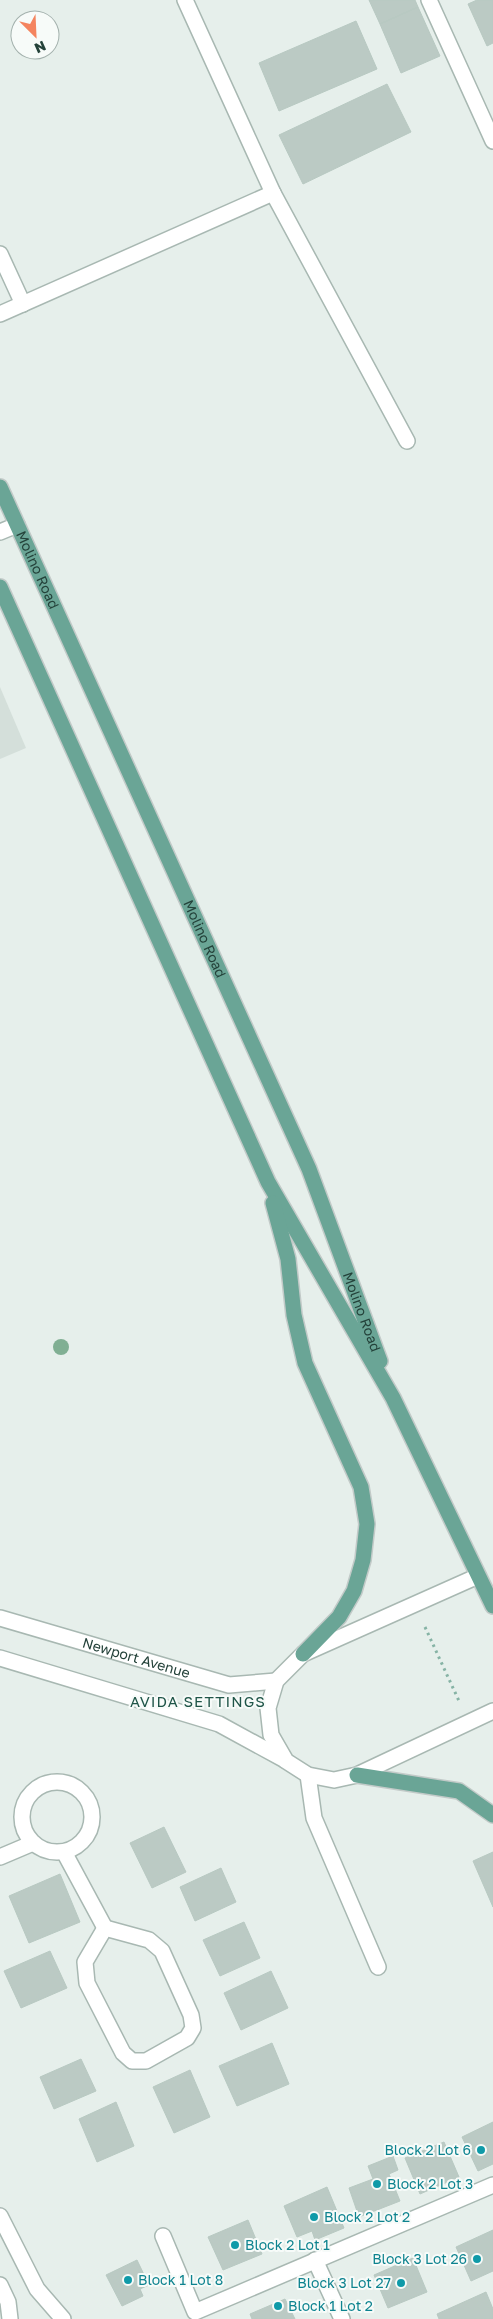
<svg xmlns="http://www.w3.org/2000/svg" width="493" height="2319" font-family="'Golos Text',sans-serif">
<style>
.built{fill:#d4dfda}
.building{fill:#bbcac4;stroke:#b8c9c2}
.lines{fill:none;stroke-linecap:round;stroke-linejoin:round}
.minor-casing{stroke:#a8b8b2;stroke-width:18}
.major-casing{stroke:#c2cac8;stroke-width:18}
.path{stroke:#86b3a5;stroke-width:3;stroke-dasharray:2.5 4;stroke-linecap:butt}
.minor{stroke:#fff;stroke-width:15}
.major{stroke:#6aa596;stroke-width:15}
.tree{fill:#80af93}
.culture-dot{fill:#0f9aa8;stroke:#f7fbf9;stroke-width:2}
.labels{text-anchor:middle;stroke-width:4;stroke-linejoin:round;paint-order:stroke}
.street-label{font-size:14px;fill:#24423a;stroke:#f7fbf9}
.culture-label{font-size:14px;fill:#0d838f;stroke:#f7fbf9;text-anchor:start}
.neighbourhood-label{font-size:15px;letter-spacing:1px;fill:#1f5548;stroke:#f7fbf9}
</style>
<rect width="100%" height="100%" fill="#e6efeb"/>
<path class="built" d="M0,687L26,748L0,759Z"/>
<path class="building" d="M369,0H415L418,7L380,24Z
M477,0H493V43L487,46L468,4Z
M418,7L440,56L401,73L380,24Z
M356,21L377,69L279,111L259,63Z
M387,84L411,132L303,184L279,135Z
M164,1827L186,1872L152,1888L130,1843Z
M493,1852V1907L473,1861Z
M221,1868L236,1902L195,1921L180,1887Z
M60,1874L80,1922L29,1943L9,1896Z
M244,1922L260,1958L220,1976L203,1940Z
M50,1951L67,1988L21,2008L4,1971Z
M271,1971L288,2008L241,2030L224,1993Z
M272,2043L289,2084L237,2106L219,2066Z
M81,2059L96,2091L54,2109L40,2077Z
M190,2070L210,2117L174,2133L153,2087Z
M116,2102L134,2146L97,2162L79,2119Z
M493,2122V2164L478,2171L462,2137Z
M444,2142L459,2177L420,2194L405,2158Z
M393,2156L398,2170L389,2174L400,2201L359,2217L349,2188L373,2179L368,2166Z
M327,2187L344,2228L315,2240L312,2231L297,2237L284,2206Z
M248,2220L262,2254L223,2270L208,2237Z
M493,2230V2271L471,2281L456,2247Z
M413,2258L427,2292L388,2308L374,2275Z
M137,2260L149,2285L140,2289L143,2296L122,2306L106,2275Z
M486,2292L493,2309V2319H439L437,2314Z
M285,2299L295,2319H252L250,2314Z"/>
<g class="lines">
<defs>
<g id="minor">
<path d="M185,0L273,193L407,441"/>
<path d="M429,0L493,141"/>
<path d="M0,254L23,304"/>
<path d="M0,314L273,193"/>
<path d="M0,532L17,525"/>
<path d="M478,1576L303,1654L276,1681L268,1708L271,1735L286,1761L308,1775L334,1780L357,1775L493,1711"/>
<path id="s1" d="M0,1618L229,1685L276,1681"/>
<path d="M0,1658L219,1724L285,1760"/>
<path d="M308,1775L314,1818L378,1967"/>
<circle cx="57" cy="1817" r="35"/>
<path d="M64,1852L105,1928"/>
<path d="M0,1857L33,1843"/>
<path d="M105,1928L149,1940L162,1951L191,2015L193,2028L187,2038L146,2061H132L123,2053L87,1983L85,1962Z"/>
<path d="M0,2216L37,2289L63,2319"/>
<path d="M163,2236L195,2312L493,2185"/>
<path d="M315,2260L342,2319"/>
<path d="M0,2285L8,2302L10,2319"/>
</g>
<g id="major">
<path id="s2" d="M0,487L309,1169L380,1361"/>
<path d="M0,587L268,1182L393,1398L493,1606"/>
<path d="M273,1203L288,1259L294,1315L305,1363L361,1487L367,1524L363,1560L354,1591L339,1617L303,1654"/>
<path d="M357,1775L459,1791L493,1815"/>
</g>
</defs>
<use href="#minor" class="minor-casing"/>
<use href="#major" class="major-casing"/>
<path class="path" d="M425,1627L459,1701"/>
<use href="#minor" class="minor"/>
<use href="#major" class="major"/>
</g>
<circle class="tree" cx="61" cy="1347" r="8"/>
<g class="culture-dot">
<circle cx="481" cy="2150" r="5"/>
<circle cx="377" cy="2184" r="5"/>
<circle cx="314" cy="2217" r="5"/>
<circle cx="235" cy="2245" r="5"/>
<circle cx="477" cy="2259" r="5"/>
<circle cx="128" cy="2280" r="5"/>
<circle cx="401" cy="2283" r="5"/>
<circle cx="278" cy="2306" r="5"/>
</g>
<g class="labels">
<g class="street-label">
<text dy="5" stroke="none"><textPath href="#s2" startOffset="91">Molino Road</textPath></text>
<text dy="5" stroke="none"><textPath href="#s2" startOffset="496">Molino Road</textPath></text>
<text dy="5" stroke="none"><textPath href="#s2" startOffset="901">Molino Road</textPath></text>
<text dy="5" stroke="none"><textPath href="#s1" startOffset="142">Newport Avenue</textPath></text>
</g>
<g class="culture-label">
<text x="471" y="2155" text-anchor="end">Block 2 Lot 6</text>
<text x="387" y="2189">Block 2 Lot 3</text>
<text x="324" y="2222">Block 2 Lot 2</text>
<text x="245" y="2250">Block 2 Lot 1</text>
<text x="467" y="2264" text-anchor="end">Block 3 Lot 26</text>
<text x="138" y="2285">Block 1 Lot 8</text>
<text x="391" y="2288" text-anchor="end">Block 3 Lot 27</text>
<text x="288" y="2311">Block 1 Lot 2</text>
</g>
<g class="neighbourhood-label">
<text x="198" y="1707">AVIDA SETTINGS</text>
</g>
</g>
<g transform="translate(35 35) rotate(156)"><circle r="24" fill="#f7fbf9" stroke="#a3b1ad"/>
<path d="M0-4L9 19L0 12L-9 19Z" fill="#f4845f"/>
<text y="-8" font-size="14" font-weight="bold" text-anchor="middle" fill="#24423a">N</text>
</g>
</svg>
